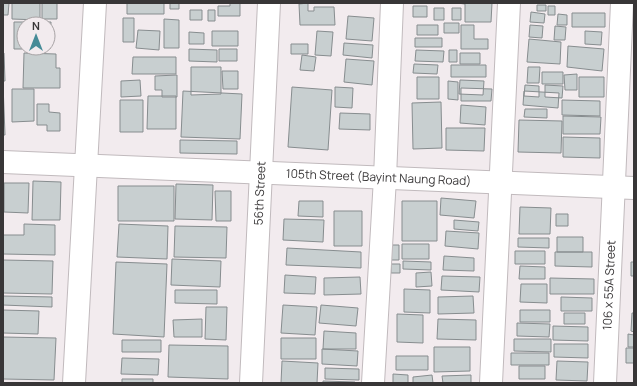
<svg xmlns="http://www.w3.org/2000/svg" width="637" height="386" font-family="Manrope,sans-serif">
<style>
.building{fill:#c8cfd0;stroke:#878d8f;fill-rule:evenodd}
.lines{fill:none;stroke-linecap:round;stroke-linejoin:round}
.minor-casing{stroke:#c1babd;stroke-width:24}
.minor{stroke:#fff;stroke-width:22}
.labels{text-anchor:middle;stroke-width:4;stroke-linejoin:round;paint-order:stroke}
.street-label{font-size:12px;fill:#383637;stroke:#f2ebee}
</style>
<rect width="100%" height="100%" fill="#f2ebee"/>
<path class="building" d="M3,3H9L8,15H3Z
M12,3H40V20L12,19Z
M42,3H57V19H42Z
M127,3H164V14H127Z
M170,3H179V9H170Z
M230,3H240V16H218V6H230Z
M308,3V11H314V7H334L335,25H300L299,4Z
M457,3H492L491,22H465V4Z
M537,5H546V11H537Z
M413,6H427V17H413Z
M548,6H555V15H548Z
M434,8H444V20H434Z
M452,8H461V20H452Z
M190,10H202V20H190Z
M208,10H215V21H208Z
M531,12L545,14L544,23L530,22Z
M572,13H605V27H572Z
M558,14L567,15V25H557Z
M348,16L374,18L372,41L346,39Z
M123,18H134V42H123Z
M164,19L179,20V48H164Z
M14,22H51L50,49H14ZM24,24H48V48H24Z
M444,23H459V33H444Z
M417,25H438V35H417Z
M461,25H474V39H488V49H461Z
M530,25L543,26L542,38L529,37Z
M555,26L566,27L565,40H554Z
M138,30L160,31L159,50L136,48Z
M212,31H238V46H212Z
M317,31L333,32L331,56L315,55Z
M585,31L602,32L601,45L585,44Z
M189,32L204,33V44H189Z
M415,38H442V47H415Z
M529,39L561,42L560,64L527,62Z
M344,43L373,45L372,58L343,55Z
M291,44H308V54H291Z
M568,46L604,49L602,71L567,67Z
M189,49L217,50V62L189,61Z
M219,49H237V61H219Z
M416,50L444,51L443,62L415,61Z
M449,50H457V62H449Z
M3,53H4L5,81H3Z
M24,53L56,54V68H60V88H23Z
M460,53H480V64H460Z
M302,55L316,57L314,71L300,70Z
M133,57H176V74H132Z
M346,59L374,61L372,85L344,82Z
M414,64L438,65L437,74L413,73Z
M451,65H486V77H451Z
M191,67H221V94L191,95Z
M528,67H540L539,83H527Z
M222,71H238V89H223Z
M542,72H563V84H542Z
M577,74V90H565L564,75Z
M177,75V97H162V90H155V76Z
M417,77H439V99H417Z
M579,77H604V97H579Z
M140,80L141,96L121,97V81Z
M460,80L484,81L483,95L459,94Z
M448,81L458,82V100L448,99Z
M3,84L5,135H3Z
M525,85L539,86V97L524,96Z
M545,85L563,86L562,98L545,97Z
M292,87L332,90L328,150L288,147Z
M335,87L353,88L352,108L335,107Z
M461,88L492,89L491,101H461Z
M12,89H34V121L12,122Z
M183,91L242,94L240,139L181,137Z
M524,91L559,93L558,108L523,105Z
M148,96H176V129H147Z
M120,100H143V132H120Z
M562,100L600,101V116L562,115Z
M441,102L442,148L413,149L412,103Z
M37,104H49V112L60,113V131H47V125H37Z
M461,105L486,107L485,125L460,123Z
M525,109H547V118L524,117Z
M340,113L370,114V130L339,129Z
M563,116L601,117L600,134H563Z
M519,120L562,121L561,153L518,152Z
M446,128H485L484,151L446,150Z
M563,137L600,138V158L563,157Z
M180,140L237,141V154L180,153Z
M33,181L61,182L60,220H32Z
M4,183H29L28,213L4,212Z
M176,184L213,185L212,220L175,219Z
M118,186H174V221H118Z
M215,191H231V221H216Z
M441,198L476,201L474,218L440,215Z
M299,201H323V217L298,216Z
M402,201H437V241H402Z
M520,207L551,208L550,234H519Z
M334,211H362V246H334Z
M556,214H568V226H556Z
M284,219L324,220L323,242L283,240Z
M454,220L479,222L478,231L454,229Z
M24,224L55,225V255L3,254V235H24Z
M119,224L168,226L167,259L117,257Z
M175,226L227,227L226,258L174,257Z
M446,231L479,233L478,249L445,246Z
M557,237H583V252H557Z
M518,238H549V248L518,247Z
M402,244H429V259H402Z
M389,245H399V260H388Z
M287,248L361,252V268L286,265Z
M515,251H545V264H515Z
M555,252H592V267L555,266Z
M444,256L474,258V271L443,270Z
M172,259L221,261L220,287L171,285Z
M3,260L53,261L52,294L3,293Z
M403,261L431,262V270L403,269Z
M116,262L167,264L164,337L113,334Z
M631,262H634V276H631Z
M391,264H400V273H391Z
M520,266L545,267V279H519Z
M431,272L432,286L416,287V273Z
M285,275L316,277L315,294L284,293Z
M442,276L480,277L479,292L441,290Z
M360,277L361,294L324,295V278Z
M550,278L594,279V294H550Z
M521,284H547V303L520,302Z
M404,289L430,290V313L404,312Z
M175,290H217V304L175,303Z
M3,296L52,297V307L3,305Z
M473,296L474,313L438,314V297Z
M561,297L592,298V311H561Z
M283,305L317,307L315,335L281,333Z
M321,305L358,308L356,326L319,323Z
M206,307H227L226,340L205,339Z
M3,310L39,311L38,334L3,333Z
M520,310H550V322H520Z
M564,313H585V324H564Z
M632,313H634V332L631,331Z
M397,314L423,315V343L397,342Z
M202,319V337H174L173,320Z
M438,319L476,320V340L437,339Z
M517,323L550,324L549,337L517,336Z
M553,326L588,327V341L553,340Z
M324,331L356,333V349H323Z
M628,334L634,335V347H628Z
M3,337L56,338L54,380L3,379Z
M281,338H316V359H281Z
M514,339H551V352L514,351Z
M122,340H161V352H122Z
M554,344H588V358L554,357Z
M169,345L228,346V379L168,377Z
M434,347H470V371L434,372Z
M626,348H634V363H626Z
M322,349L358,351L357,366L322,364Z
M511,353H549V365H511Z
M396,356H428V370H396Z
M122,358L159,359L158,375L121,374Z
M282,361L318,363L317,383H281Z
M557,361L588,362L587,381L556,380Z
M519,366H545V379H519Z
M325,368L359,369V380L325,379Z
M393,374L408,375V383H393Z
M432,375L433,383H413V377Z
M471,375V383H443L442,376Z
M122,379H153V383H122Z
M323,381L355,382V383H323Z"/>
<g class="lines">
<defs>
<g id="minor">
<path id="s1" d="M3,162L634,188"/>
<path d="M74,383L95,3"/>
<path id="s2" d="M251,383L269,3"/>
<path d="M373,383L385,178L392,3"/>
<path d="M491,383L509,3"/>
<path id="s3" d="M605,383L622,3"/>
</g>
</defs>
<use href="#minor" class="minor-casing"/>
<use href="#minor" class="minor"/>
</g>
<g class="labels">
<g class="street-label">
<text dy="4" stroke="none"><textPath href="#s1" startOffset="376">105th Street (Bayint Naung Road)</textPath></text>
<text dy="4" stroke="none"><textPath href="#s2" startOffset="190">56th Street</textPath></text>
<text dy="4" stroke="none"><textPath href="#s3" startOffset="98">106 x 55A Street</textPath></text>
</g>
</g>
<rect width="637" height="386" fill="none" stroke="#383637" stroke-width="8"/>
<g transform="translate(36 36)"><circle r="19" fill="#f2ebee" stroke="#a8a3a5"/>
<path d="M0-3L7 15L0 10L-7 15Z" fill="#468b97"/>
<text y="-6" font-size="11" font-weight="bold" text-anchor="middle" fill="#383637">N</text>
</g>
</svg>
